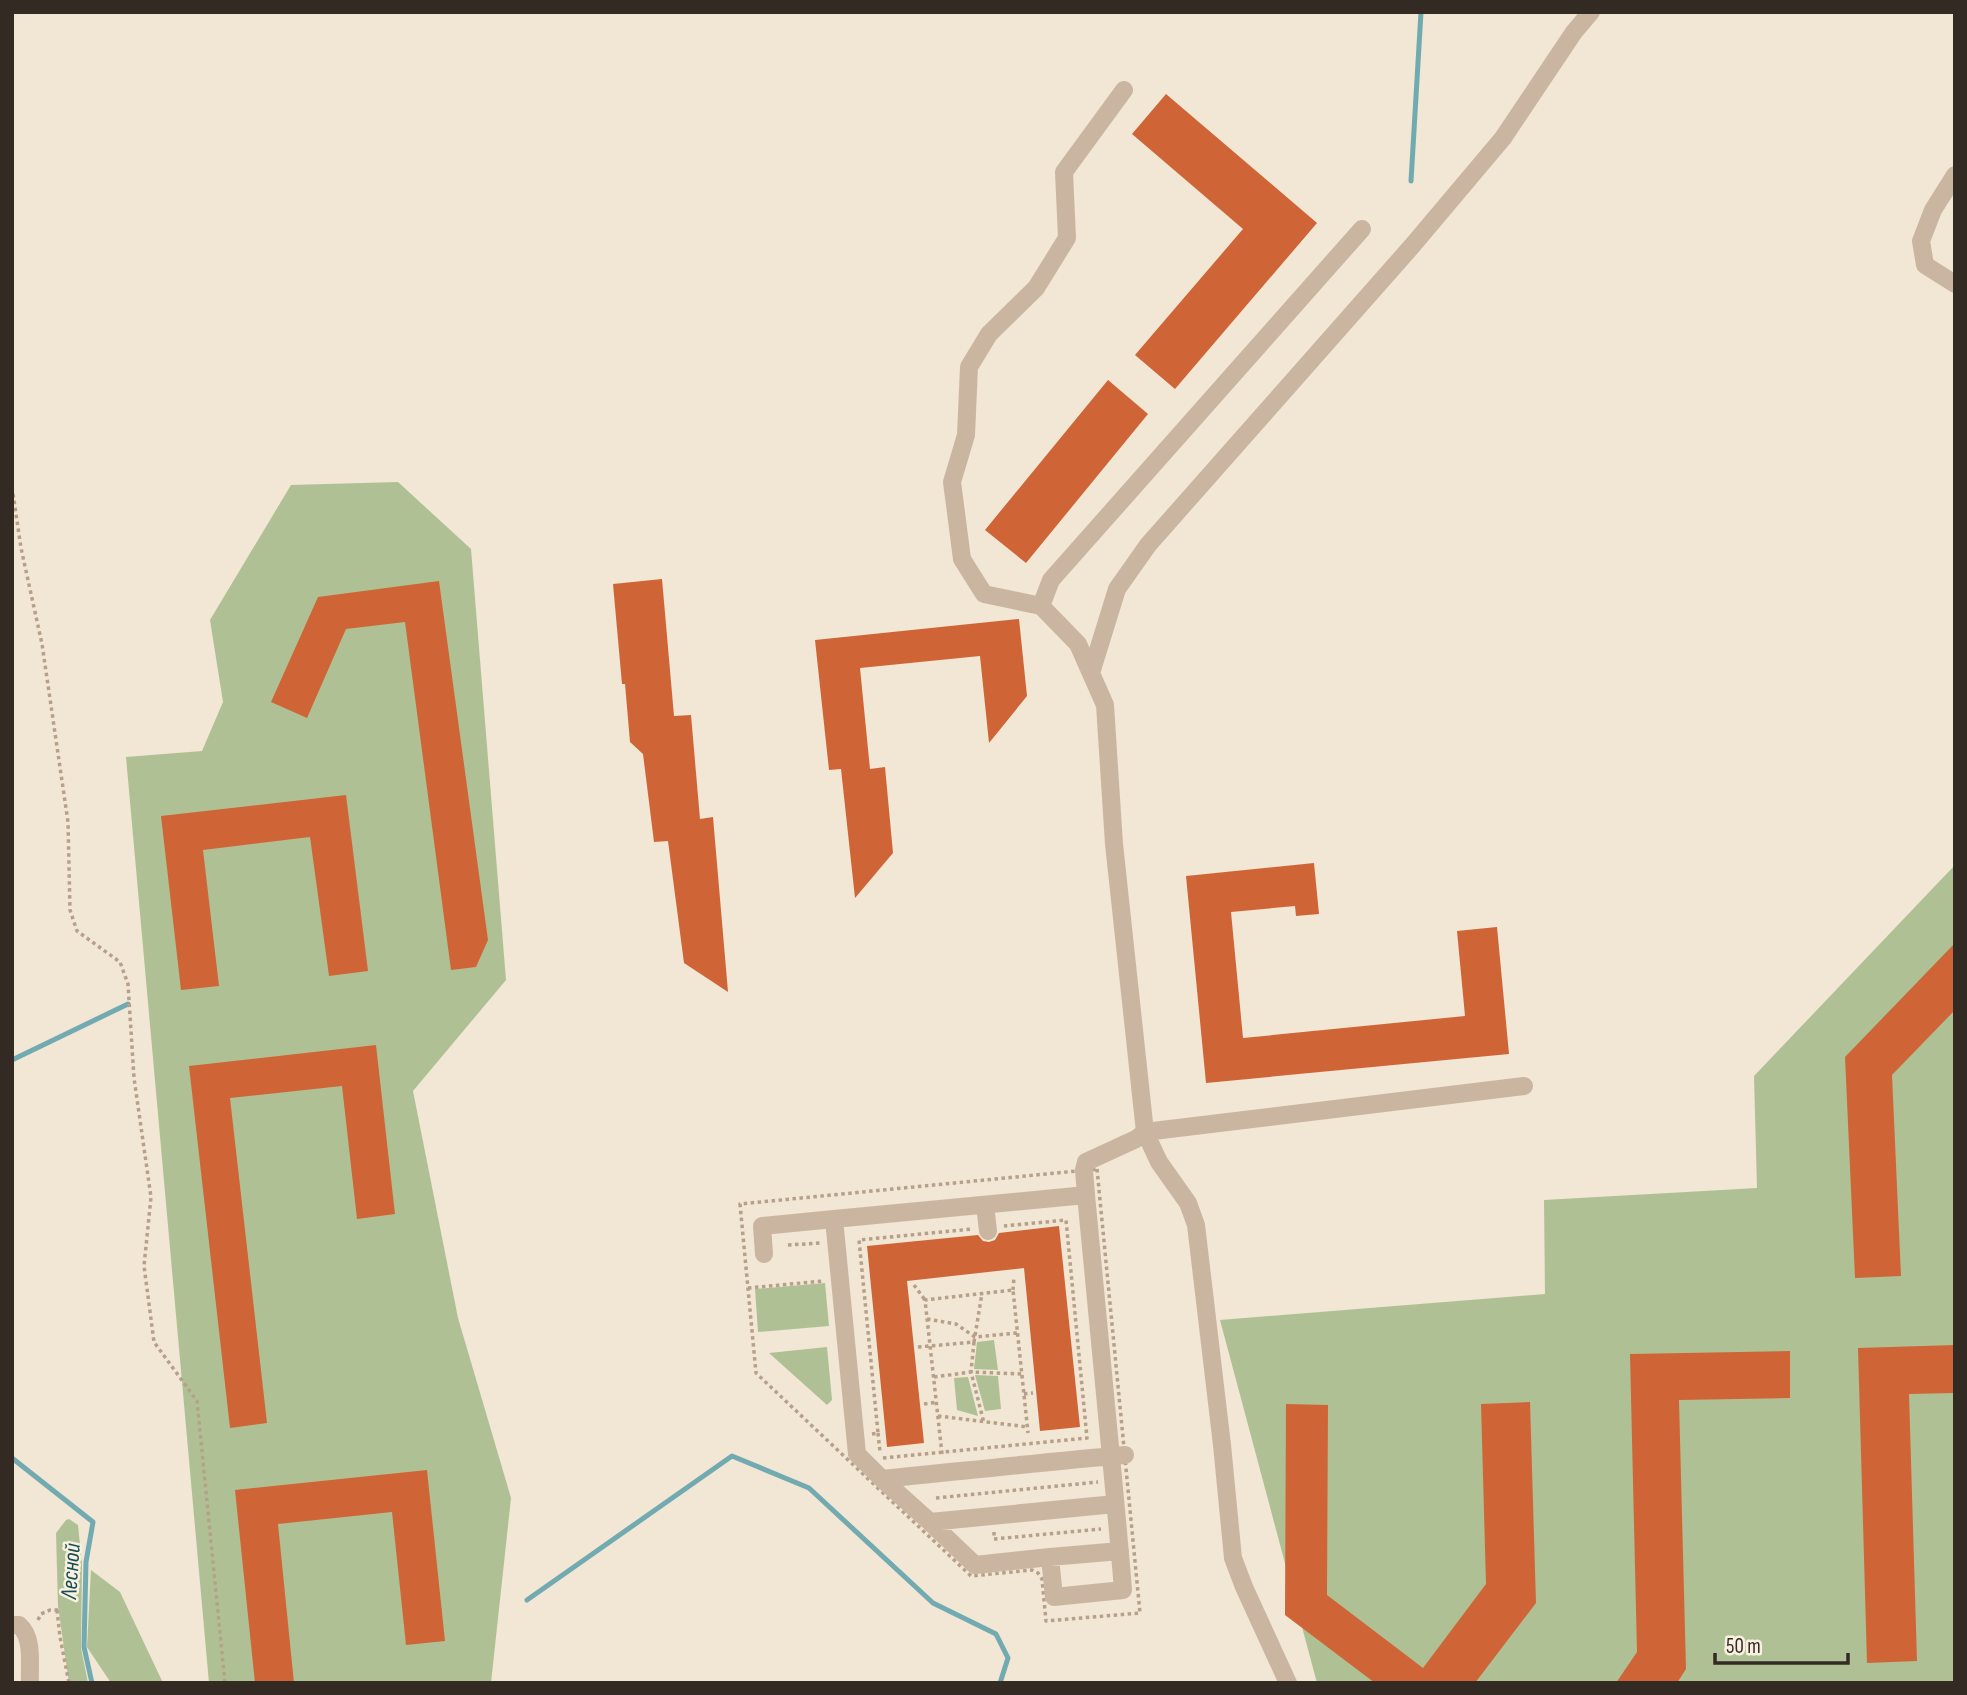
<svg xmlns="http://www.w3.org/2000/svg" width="1967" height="1695" font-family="'Sofia Sans Condensed',sans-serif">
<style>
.green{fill:#afc194}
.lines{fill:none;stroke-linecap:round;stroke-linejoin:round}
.stream{stroke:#72aab1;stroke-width:5}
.building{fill:#cf6536}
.path{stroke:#b6a08a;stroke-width:3.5;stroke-dasharray:3.5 3.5;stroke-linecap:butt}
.minor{stroke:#cab6a0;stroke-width:18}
.labels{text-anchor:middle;stroke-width:5;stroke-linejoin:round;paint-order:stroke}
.water-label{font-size:23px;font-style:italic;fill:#174f57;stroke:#faf0e0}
</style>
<rect width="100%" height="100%" fill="#f2e6d4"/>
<path class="green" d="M398,482L471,549L506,980L413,1091L458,1318L511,1498L491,1683H209L126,757L202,751L223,702L210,620L291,485Z
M1955,865V1683H1317L1220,1320L1545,1294L1544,1200L1757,1188L1754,1076Z
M825,1283L829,1326L758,1332L755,1289Z
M994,1340L998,1370L974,1369L977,1342Z
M827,1347L832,1400L827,1405L769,1353Z
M975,1375L998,1376L1001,1409L985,1411Z
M968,1377L978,1416L957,1410L954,1378Z
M69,1519L78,1525L82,1564L81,1648L88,1683H69L58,1606L56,1533L66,1520Z
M91,1570L120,1592L163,1683H111L87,1647Z"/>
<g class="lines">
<path class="stream" d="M1411,181L1421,12
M12,1060L128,1004
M12,1458L93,1522L86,1562L84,1647L92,1683
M527,1600L732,1456L809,1488L933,1603L996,1634L1008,1658L1000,1683"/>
</g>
<path class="building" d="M1166,94L1317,223L1175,389L1135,355L1243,229L1132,134Z
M1108,380L1148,414L1026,563L985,530Z
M662,579L674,716L691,715L700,819L713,817L728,992L684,963L668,841L654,842L643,754L630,742L625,684H622L613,584Z
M439,581L488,940L476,967L451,970L405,622L346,629L307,718L271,702L318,597Z
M1019,619L1027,696L989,743L980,656L860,668L870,769L885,767L893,853L855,898L841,769L829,770L815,640Z
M346,795L368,971L329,976L310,837L203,850L219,986L181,990L161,816Z
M1314,863L1319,914L1296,916L1295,906L1231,912L1243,1038L1465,1016L1457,931L1497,927L1509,1054L1206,1083L1186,876Z
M1955,943V1010L1892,1075L1901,1276L1855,1278L1845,1057Z
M376,1045L395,1214L357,1219L342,1086L230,1098L267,1423L230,1428L189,1066Z
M1059,1226L1080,1427L1040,1431L1024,1268L907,1281L924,1443L887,1447L867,1246L978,1235L983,1241L989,1242L995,1240L999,1233Z
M1955,1345V1393L1909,1394L1917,1661L1867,1663L1858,1348Z
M1790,1351V1398L1679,1400L1686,1669L1677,1683H1616L1637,1652L1630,1354Z
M1530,1402L1536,1603L1475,1683H1375L1285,1615L1286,1404L1328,1405L1327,1595L1423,1668L1486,1584L1481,1404Z
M427,1470L445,1641L406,1645L392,1512L278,1524L294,1683H255L235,1490Z"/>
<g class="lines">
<path class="path" d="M12,487L21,548L42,644L68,822L70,910L77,931L120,962L128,984L134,1078L151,1197L144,1266L154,1342L197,1401L225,1683
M1097,1169L1140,1613L1046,1621L1042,1579L1038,1573L1032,1570L971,1576L756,1373L740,1204Z
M788,1245L821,1243
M914,1285L925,1300
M748,1288L823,1281
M1013,1290L1014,1277
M927,1319L956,1324L975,1337L1017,1333
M974,1342L971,1372L984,1423
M918,1347L974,1342L982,1293
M934,1377L971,1372L1022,1374
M1024,1394L1033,1393
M924,1404L937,1402
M938,1416L1028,1427
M878,1433L880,1452
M872,1434L878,1433L859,1240L972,1229
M942,1454L925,1300L1013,1290L1028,1433
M883,1458L1087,1438L1066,1220L1004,1226
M936,1498L1098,1482
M994,1532V1539L1101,1529
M57,1610L60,1637L69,1683
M38,1620L41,1614L50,1610H61"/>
<path class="minor" d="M1124,90L1064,172L1067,238L1036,288L989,334L969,367L966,435L952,482L962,559L984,594L1041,606L1051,580L1362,229
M1955,175L1933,210L1921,241L1925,265L1955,284
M1041,606L1078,644L1105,705L1114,844L1145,1132L1159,1162L1188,1203L1196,1225L1222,1445L1233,1558L1244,1587L1288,1683
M1091,673L1117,589L1148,545L1412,246L1503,138L1574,32L1591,12
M1086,1195L1084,1170L1086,1162L1136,1139L1145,1132L1524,1086
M985,1205L988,1231
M764,1254L762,1226L834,1219
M882,1479L930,1522
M1120,1551L1050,1557L1054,1597L1123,1590C1119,1539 1114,1488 1109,1436L1086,1195L834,1219L857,1454L882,1479C963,1471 1044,1462 1125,1455
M1050,1557L975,1565L930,1522L1115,1504
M12,1625H19C34,1638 29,1664 30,1683"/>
</g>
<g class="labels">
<g class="water-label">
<text transform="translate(70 1571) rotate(-86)" y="8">Лесной</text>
</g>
</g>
<rect width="1967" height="1695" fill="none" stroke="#342a24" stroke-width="28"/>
<path d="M1715 1653v10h133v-10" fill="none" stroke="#342a24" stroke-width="3.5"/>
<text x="1726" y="1653" font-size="21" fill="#342a24" stroke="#faf0e0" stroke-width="5" paint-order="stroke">50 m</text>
</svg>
